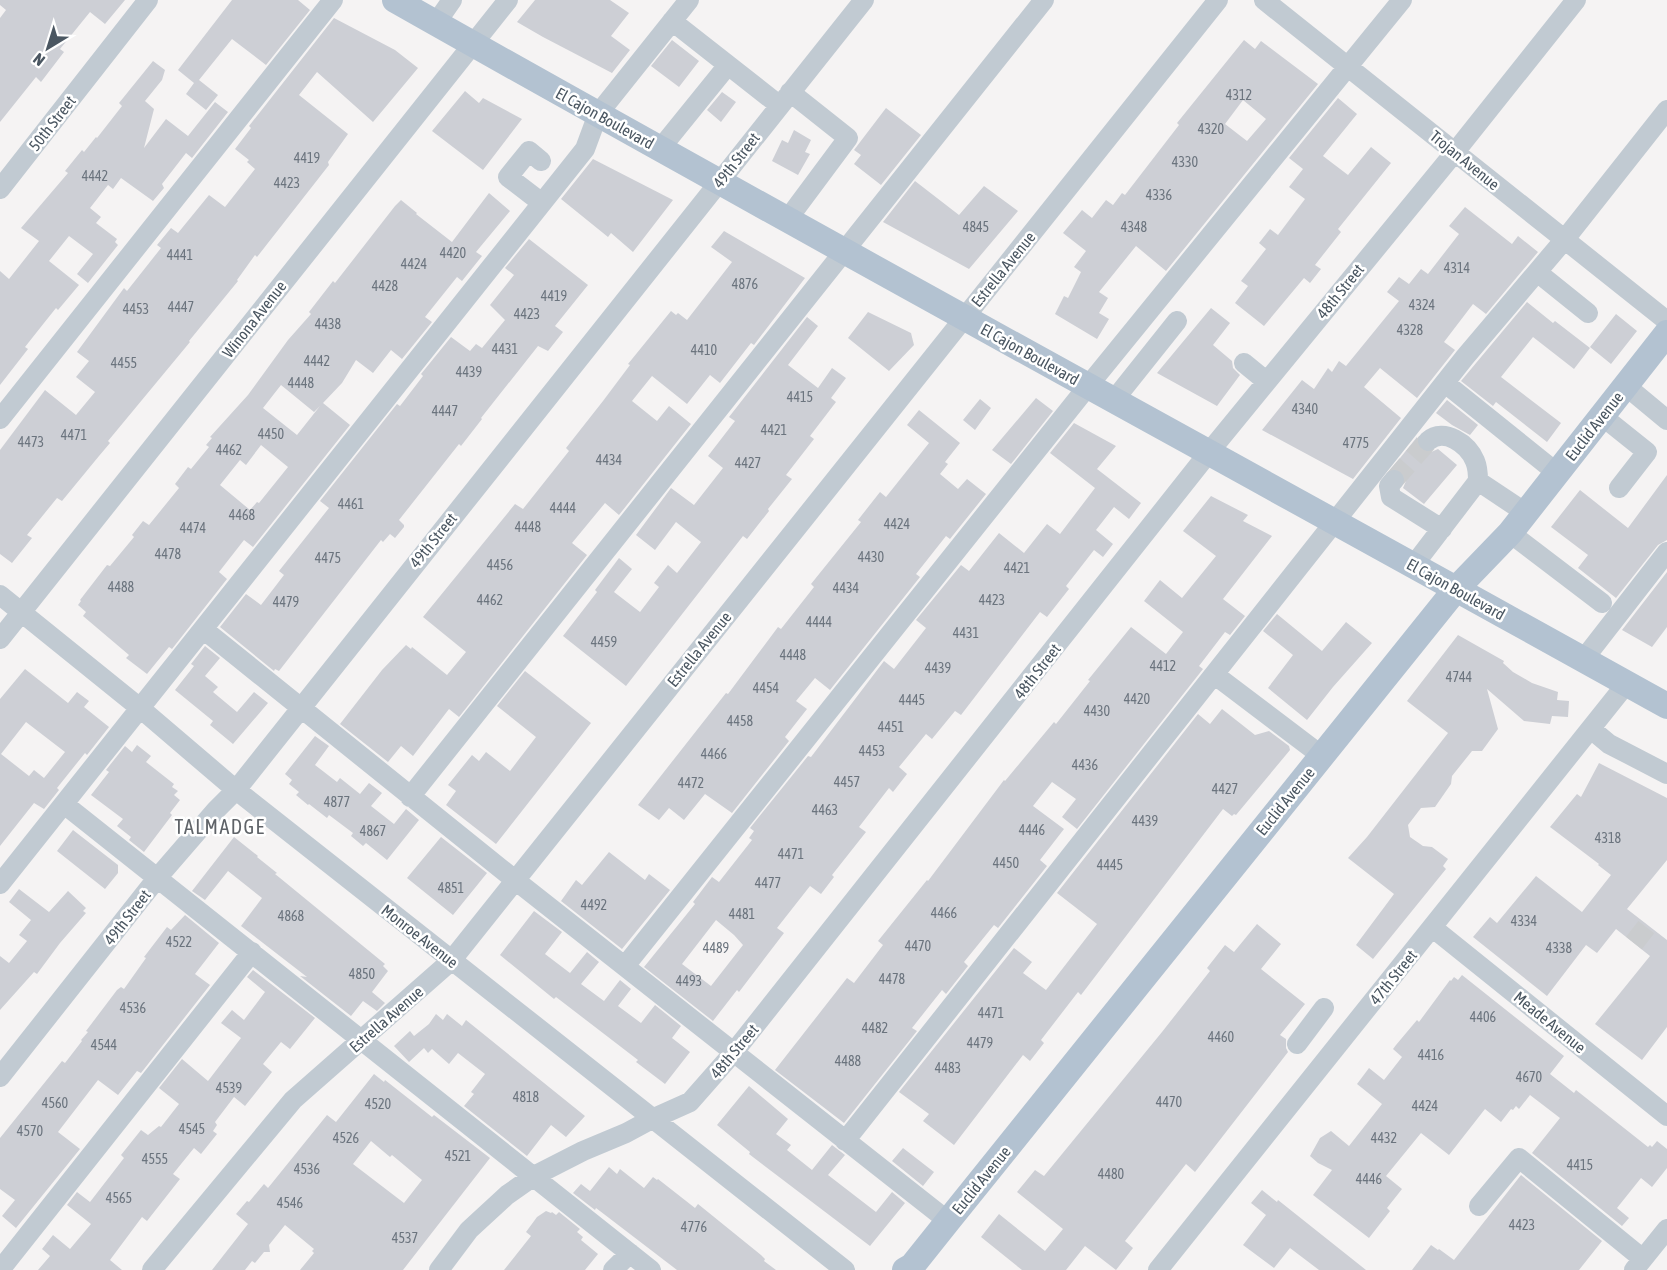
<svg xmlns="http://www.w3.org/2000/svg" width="1667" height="1270" font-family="'Asap Condensed',sans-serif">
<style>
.building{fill:#cdcfd5;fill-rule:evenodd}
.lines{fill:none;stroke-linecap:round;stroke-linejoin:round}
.minor-tunnel{stroke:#caccce;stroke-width:20;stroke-dasharray:20 10;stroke-linecap:butt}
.minor{stroke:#c1cad2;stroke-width:20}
.major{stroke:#b3c2d1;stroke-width:26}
.labels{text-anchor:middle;stroke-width:5;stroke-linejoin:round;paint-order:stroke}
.number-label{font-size:14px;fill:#6b747e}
.street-label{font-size:16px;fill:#4a5661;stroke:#fff}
.quarter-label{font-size:20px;letter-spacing:1.5px;fill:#5f6368;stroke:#fff}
</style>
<rect width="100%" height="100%" fill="#f5f3f3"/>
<path class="building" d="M0,0H125L105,24L90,12L60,49L64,52L41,82L36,77L0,122V18L6,10L0,5Z
M232,0H298L310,10L266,65L232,39L199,80L218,95L206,110L186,94L194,83L178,70Z
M535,0H610L629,13L611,36L630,50L612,73L543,37L517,22Z
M334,18L395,50L418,68L373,122L317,72L299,95L348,134L328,162L329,165L257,257L255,255L237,280L238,281L189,341L190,342L108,441L110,443L99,456L62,501L57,498L27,535L32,538L12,563L0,554V450L45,390L76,415L95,392L76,377L89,361L77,352L124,288L127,291L161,248L157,245L171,228L178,233L209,195L225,207L255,169L247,162L249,160L235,149L251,128L249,126Z
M672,40L699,61L679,87L651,66Z
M1244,40L1255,49L1261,41L1318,84L1166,271L1136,246L1099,292L1108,298L1099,313L1109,319L1097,339L1055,314L1064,296L1068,298L1081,272L1074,267L1086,251L1063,233L1082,210L1092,218L1106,200L1113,205L1122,193L1125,195L1179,125L1177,123ZM1243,100L1266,119L1247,141L1225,124Z
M153,61L165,70L162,80L145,101L154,109L144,148L166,119L188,136L215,102L228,112L192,158L186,153L162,184L164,188L153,201L121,178L113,189L108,185L90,208L101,217L96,223L117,239L115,242L118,245L88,283L77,274L93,254L69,236L49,261L79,285L58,310L56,308L44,323L25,347L28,349L0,385V271L9,279L39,241L21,228L68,173L65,171L82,150L84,152L96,137L97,138L122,106L119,103Z
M465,91L479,103L483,98L522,119L483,170L432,131Z
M722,92L736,102L721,122L707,110Z
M1338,98L1357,114L1323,156L1348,175L1371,147L1391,163L1338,229L1341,232L1315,265L1321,269L1310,283L1304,278L1264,326L1235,303L1248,286L1241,281L1266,249L1259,243L1270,229L1278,235L1305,199L1289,187L1303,169L1289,158Z
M886,108L921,135L881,185L854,164L861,155L854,150Z
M794,130L811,140L805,152L810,154L798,175L772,161L782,140L788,143Z
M593,159L673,200L633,252L611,233L608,237L561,199Z
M915,181L959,215L984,186L1018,211L969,269L883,222Z
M489,193L510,211L476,252L482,256L462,281L457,277L425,317L432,322L402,359L391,350L373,373L356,360L342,383L323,403L350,425L253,547L244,540L219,572L227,579L172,649L169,647L147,674L126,658L129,655L83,616L86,612L78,605L81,601L80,600L107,565L110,566L134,537L132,535L143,521L149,525L179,488L175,484L188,467L191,469L209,447L206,445L212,438L210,437L248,395L288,340L311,314L309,312L333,281L335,283L395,206L401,200L417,213L416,214L452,242ZM281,385L314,412L320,406L297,435L263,408ZM261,445L288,467L259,503L257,502L250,510L220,485L240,460L246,465Z
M1465,207L1512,244L1518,236L1538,252L1486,314L1473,304L1444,342L1455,350L1417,398L1380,368L1364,387L1401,418L1353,479L1262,430L1302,380L1314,389L1328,368L1332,372L1339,361L1346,366L1399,301L1387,292L1399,277L1409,284L1421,269L1428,274L1459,234L1449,226Z
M724,231L805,278L754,345L751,343L720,383L710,375L687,404L652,376L632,401L657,421L669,406L691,424L619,515L605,503L572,543L587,555L459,717L449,709L413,756L401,746L388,762L340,724L382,670L406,645L411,649L412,647L447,675L466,652L423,617L515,504L523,509L569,451L566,448L603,401L630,365L628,364L671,311L676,315L678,313L687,320L732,262L711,247Z
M529,239L588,285L555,326L563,332L548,351L538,346L481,418L482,419L461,446L459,444L399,520L404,525V527L395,538L390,534L383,542L381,540L279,671L275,669L274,671L220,627L246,594L261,605L284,575L279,571L329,508L320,501L397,404L400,406L423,376L421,374L451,337L470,351L476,344L482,348L505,320L490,305L514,275L505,268Z
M1527,302L1553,323L1555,321L1590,348L1574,369L1533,337L1501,377L1561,423L1547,442L1496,402L1493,406L1461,381Z
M1211,308L1230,323L1213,345L1232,361L1233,368L1240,375L1217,406L1157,373Z
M868,312L911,333L914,345L889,371L848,338Z
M1616,314L1637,331L1611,364L1590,347Z
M807,317L818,326L788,365L818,388L832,368L846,378L831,398L836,402L810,436L814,439L786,475L792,479L768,509L769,511L747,539L743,536L626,686L563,636L597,592L595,590L619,558L632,569L614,592L640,612L659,587L654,583L668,565L677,573L701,542L676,522L655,550L636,535L671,488L694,505L723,468L708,456L735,421L729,417Z
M1036,398L1053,411L1011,464L992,450Z
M980,399L991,408L975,430L963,420Z
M1447,400L1478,425L1470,435L1452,425L1436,413Z
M919,410L960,443L945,462L948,464L940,474L958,489L967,479L986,494L950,539L946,536L916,574L920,577L830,690L815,678L796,701L807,709L785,737L789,741L732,813L705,794L684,820L669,808L659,820L638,805L726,693L728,694L778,627L781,629L814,587L811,584L861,522L858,520L880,492L886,497L929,443L907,425Z
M1074,423L1116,446L1097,469L1141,503L1129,519L1114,507L1096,530L1113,544L1103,557L1094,550L1066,586L1069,589L1047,617L1040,612L961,715L955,711L932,739L926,734L899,767L907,774L893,792L889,788L859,827L866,832L832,875L834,877L821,894L810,886L777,928L784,933L739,992L737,990L713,1021L644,967L695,904L693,902L712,877L719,882L752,840L749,838L754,831L750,828L808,756L811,757L884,661L894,669L926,628L916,620L961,565L969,571L999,533L1024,553L1047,524L1060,534L1095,488L1050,453ZM716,920L734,935L743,945L711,986L682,964Z
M1417,437L1418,447L1422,451L1429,453L1438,449L1457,465L1424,504L1403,488L1406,481L1402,471L1392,468Z
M1667,475V540L1658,545L1616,598L1578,568L1588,555L1551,527L1580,490L1628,528Z
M1211,496L1248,515L1243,521L1272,536L1223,599L1245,616L1230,635L1225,632L1199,666L1203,669L1077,829L1062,817L1076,799L1052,782L1033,806L1064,829L1040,860L1047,866L998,928L994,925L964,962L968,966L946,994L942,990L912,1028L917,1031L844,1123L775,1070L847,978L854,983L883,945L878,941L927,880L928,881L1004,780L1005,781L1054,722L1056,724L1090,681L1088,680L1131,627L1166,654L1183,632L1144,601L1160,580L1182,598L1216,556L1183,531Z
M1667,572V627L1652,647L1622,630Z
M1277,614L1322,651L1346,622L1372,643L1333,687L1307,720L1268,688L1293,655L1263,631Z
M1458,635L1504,661L1503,663L1513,672L1532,683L1558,692L1557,700L1569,701L1568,717L1552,716L1550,724L1524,721L1487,689L1498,729L1482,751H1472L1452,776L1451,784L1435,807L1421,808L1408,825L1410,837L1423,846L1432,847L1448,859L1443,866L1446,869L1373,959L1356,945L1394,894L1348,858L1367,837L1448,733L1407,701Z
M205,646L220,658L205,676L218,687L213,692L237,712L254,692L268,703L233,744L210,725L213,721L175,690L194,666L191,664Z
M25,669L68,703L77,692L89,701L84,707L109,727L87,755L85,753L57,788L59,790L44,809L34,803L0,846V699ZM26,722L65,752L44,778L34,770L29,776L1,754Z
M525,671L591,723L496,844L446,805L456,791L448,785L472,755L479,761L486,752L510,771L536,737L497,706Z
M1222,709L1255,735L1269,731L1289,746L1290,750L1236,815L1234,814L1232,816L1223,809L1081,995L1078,992L1041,1040L1044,1043L1030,1061L1023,1055L954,1145L923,1121L929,1114L899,1092L1014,948L1032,962L1023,973L1046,990L1097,924L1057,893L1198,714L1210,724Z
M315,736L329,746L315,765L337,782L340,778L360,794L369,783L382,793L371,806L394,824L406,809L419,820L387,860L366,843L363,846L351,836L353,833L329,815L327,818L309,804L308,805L296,795L299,792L289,784L292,780L285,774Z
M137,745L151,756L146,762L174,784L172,787L178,791L174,795L180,800L170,813L172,815L144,852L129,840L131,837L117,826L123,819L91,795L109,772L106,770L125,746L132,752Z
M1599,763L1667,798V860L1627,909L1667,940V1027L1642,1060L1595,1024L1650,956L1616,929L1597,953L1586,945L1547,996L1473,937L1490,917L1497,923L1536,876L1582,912L1611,875L1598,865L1599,864L1550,827L1577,794L1581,797Z
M73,830L118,865V873L105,889L57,851Z
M234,837L258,856L257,857L277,873L275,874L280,878L385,964L383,966L388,971L372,992L385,1003L377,1011L363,1001L351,1016L300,976L307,977L241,926L262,898L228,871L205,900L192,891Z
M441,837L487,873L453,915L407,878Z
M609,852L645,880L649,874L670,890L622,949L561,901L576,880L582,885Z
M19,889L49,912L68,891L86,908L83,911L86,913L60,943L37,974L34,972L0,1010V956L9,963L27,941L19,935L31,920L9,902Z
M534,911L562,932L545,954L570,973L587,952L599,962L581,984L604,1001L620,980L631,989L618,1006L641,1023L655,1005L681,1026L672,1038L690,1052L665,1084L636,1062L638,1060L556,997L554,999L500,955Z
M185,915L219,943L195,974L210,985L141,1073L137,1071L118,1095L98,1080L58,1132L80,1149L16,1228L2,1216L15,1200L0,1189V1138L62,1061L65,1063L82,1041L81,1040L88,1032L86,1031L117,990L121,987L124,989L146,958L144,957L167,927L171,930Z
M1257,924L1281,944L1261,969L1305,1004L1280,1035L1286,1039V1048L1288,1052L1195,1172L1186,1164L1125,1241L1133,1248L1116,1270L1085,1246L1066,1270H1022L981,1237L999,1214L1045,1251L1063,1229L1017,1192L1035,1170L1044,1176L1162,1032L1210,971L1207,968L1225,945L1234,952Z
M253,970L315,1018L290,1049L281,1042L263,1064L272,1072L245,1106L234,1097L215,1122L217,1125L213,1131L217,1134L201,1154L194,1148L173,1174L180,1179L147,1221L142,1217L110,1260L122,1270H38L50,1256L42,1249L53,1235L70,1249L91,1224L67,1205L77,1192L90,1202L124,1158L121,1155L141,1130L148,1135L159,1126L161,1127L179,1104L159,1088L182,1059L208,1081L241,1038L221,1023L232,1010L244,1020L265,992L247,977Z
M1462,975L1564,1056L1550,1074L1574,1093L1576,1090L1648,1147L1650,1145L1652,1147L1657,1141L1667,1149V1168L1652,1187L1641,1178L1617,1208L1629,1218L1622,1226L1532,1153L1560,1118L1530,1095L1519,1109L1516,1106L1513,1110L1511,1109L1501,1122L1485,1109L1449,1155L1421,1133L1386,1176L1402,1189L1387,1208L1390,1211L1369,1238L1313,1195L1332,1170L1318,1163L1310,1156L1320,1138L1331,1131L1349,1146L1382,1104L1357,1084L1369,1068L1384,1080L1402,1057L1393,1049L1396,1045L1417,1020L1419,1022L1450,980L1451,981L1454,977L1458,980Z
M436,1014L443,1020L447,1014L462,1026L466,1020L585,1116L566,1137L551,1125L527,1156L464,1106L474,1094L471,1092L485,1074L458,1053L449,1064L432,1049L428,1053L424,1048L409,1062L394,1046L410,1031L414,1036L429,1024Z
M374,1074L384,1082L385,1080L432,1117L434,1115L490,1158L403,1270H300L314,1253L312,1251L314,1249L285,1225L269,1245L270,1252H264L255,1263L252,1261L245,1270H212L248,1224L236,1214L247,1201L249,1202L264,1184L268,1188L327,1115L336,1122ZM371,1141L390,1157L392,1155L422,1180L404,1203L353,1164Z
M749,1086L788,1119L776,1134L791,1145L787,1150L812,1170L832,1145L845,1155L828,1175L876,1212L892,1192L905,1203L870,1246L749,1154L750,1152L717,1125Z
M903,1148L934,1172L923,1186L892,1161Z
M609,1167L617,1174L620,1169L644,1188L653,1177L657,1180L658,1179L695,1208L698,1204L761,1255L765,1259L764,1261L776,1270H677L596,1208L595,1210L573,1193L581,1184L590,1191Z
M1521,1175L1602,1241L1579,1270H1412L1431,1245L1438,1250L1439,1249L1454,1260Z
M1262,1190L1277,1202L1278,1200L1366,1270H1319L1290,1248L1274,1268L1243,1245L1266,1215L1251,1203Z
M546,1211L551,1213L552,1212L556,1215L559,1212L580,1229L577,1232L583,1237L581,1240L598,1254L585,1270H504L531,1236L526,1232L537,1217Z"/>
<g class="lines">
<path class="minor-tunnel" d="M1394,480L1428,441
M1634,943L1648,925"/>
<path class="minor" d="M1264,0L1667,321
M672,21L779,105
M436,23L452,0
M660,149L728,65
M541,161L529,151L508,177L542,203
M0,189L148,0
M787,220L848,138L790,92
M1537,272L1588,313
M1244,363L1266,381
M1445,383L1557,473
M1626,386L1667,420
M1114,400L1177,321
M1602,416L1647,452L1619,488
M0,419L333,0
M1394,480L1389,486L1391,497L1442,529
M1478,481L1526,513
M1510,533L1602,603
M1413,566L1478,481C1478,475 1478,468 1475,461C1468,444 1444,427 1428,441
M0,595L140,708L236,790L845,1270
M203,629L515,880L948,1221
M0,639L508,0
M1583,660L1667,552
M1215,675L1322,756
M1591,729L1609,744L1667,774
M410,797L1044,0
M64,804L651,1270
M0,884L585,149L598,114L689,0
M1433,928L1667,1116
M625,966L1088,386L1402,0
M1297,1044L1324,1008
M0,1077L158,877L216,810L236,790L864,0
M845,1141L1465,357L1565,239L1667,110
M1479,1206L1519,1158L1643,1259
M0,1270L252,952
M152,1270L293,1100L451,961L1218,0
M439,1270L469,1230L507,1195L534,1176L583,1151L626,1133L652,1119L690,1102L734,1052L1210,451L1455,152L1576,0
M613,1270L630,1253
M1158,1270L1627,683
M1634,1270L1667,1229"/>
<path class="major" d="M395,0C817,239 1243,470 1667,706
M905,1270L912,1266L948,1221L1456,589L1510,533L1667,333"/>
</g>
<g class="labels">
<g class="number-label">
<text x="1239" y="100">4312</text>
<text x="1211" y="134">4320</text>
<text x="307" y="163">4419</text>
<text x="1185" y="167">4330</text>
<text x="95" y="181">4442</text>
<text x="287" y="188">4423</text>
<text x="1159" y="200">4336</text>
<text x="976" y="232">4845</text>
<text x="1134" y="232">4348</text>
<text x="453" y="258">4420</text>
<text x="180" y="260">4441</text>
<text x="414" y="269">4424</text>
<text x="1457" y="273">4314</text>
<text x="745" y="289">4876</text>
<text x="385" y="291">4428</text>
<text x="554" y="301">4419</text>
<text x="1422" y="310">4324</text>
<text x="181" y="312">4447</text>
<text x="136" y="314">4453</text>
<text x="527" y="319">4423</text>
<text x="328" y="329">4438</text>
<text x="1410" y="335">4328</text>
<text x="505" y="354">4431</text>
<text x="704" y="355">4410</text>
<text x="317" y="366">4442</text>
<text x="124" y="368">4455</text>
<text x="469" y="377">4439</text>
<text x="301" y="388">4448</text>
<text x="800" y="402">4415</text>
<text x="1305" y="414">4340</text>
<text x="445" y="416">4447</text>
<text x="774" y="435">4421</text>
<text x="271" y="439">4450</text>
<text x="74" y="440">4471</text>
<text x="31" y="447">4473</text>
<text x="1356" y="448">4775</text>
<text x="229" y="455">4462</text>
<text x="609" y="465">4434</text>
<text x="748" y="468">4427</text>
<text x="351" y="509">4461</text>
<text x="563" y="513">4444</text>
<text x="242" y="520">4468</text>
<text x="897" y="529">4424</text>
<text x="528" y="532">4448</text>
<text x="193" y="533">4474</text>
<text x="168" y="559">4478</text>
<text x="871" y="562">4430</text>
<text x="328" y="563">4475</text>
<text x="500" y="570">4456</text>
<text x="1017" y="573">4421</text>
<text x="121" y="592">4488</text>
<text x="846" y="593">4434</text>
<text x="490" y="605">4462</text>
<text x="992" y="605">4423</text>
<text x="286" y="607">4479</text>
<text x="819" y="627">4444</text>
<text x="966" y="638">4431</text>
<text x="604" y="647">4459</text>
<text x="793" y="660">4448</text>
<text x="1163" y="671">4412</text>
<text x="938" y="673">4439</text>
<text x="1459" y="682">4744</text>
<text x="766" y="693">4454</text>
<text x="1137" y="704">4420</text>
<text x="912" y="705">4445</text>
<text x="1097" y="716">4430</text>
<text x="740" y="726">4458</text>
<text x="891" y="732">4451</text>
<text x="872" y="756">4453</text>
<text x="714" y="759">4466</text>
<text x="1085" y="770">4436</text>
<text x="847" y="787">4457</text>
<text x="691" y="788">4472</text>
<text x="1225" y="794">4427</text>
<text x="337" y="807">4877</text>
<text x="825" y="815">4463</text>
<text x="1145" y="826">4439</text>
<text x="1032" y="835">4446</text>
<text x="373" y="836">4867</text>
<text x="1608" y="843">4318</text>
<text x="791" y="859">4471</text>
<text x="1006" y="868">4450</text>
<text x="1110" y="870">4445</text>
<text x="768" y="888">4477</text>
<text x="451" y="893">4851</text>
<text x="594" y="910">4492</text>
<text x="944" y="918">4466</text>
<text x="742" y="919">4481</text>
<text x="291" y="921">4868</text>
<text x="1524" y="926">4334</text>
<text x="179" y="947">4522</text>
<text x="918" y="951">4470</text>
<text x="716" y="953">4489</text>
<text x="1559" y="953">4338</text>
<text x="362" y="979">4850</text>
<text x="892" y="984">4478</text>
<text x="689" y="986">4493</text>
<text x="133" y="1013">4536</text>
<text x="991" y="1018">4471</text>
<text x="1483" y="1022">4406</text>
<text x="875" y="1033">4482</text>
<text x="1221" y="1042">4460</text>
<text x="980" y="1048">4479</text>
<text x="104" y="1050">4544</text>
<text x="1431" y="1060">4416</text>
<text x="848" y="1066">4488</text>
<text x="948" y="1073">4483</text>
<text x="1529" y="1082">4670</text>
<text x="229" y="1093">4539</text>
<text x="526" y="1102">4818</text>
<text x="1169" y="1107">4470</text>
<text x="55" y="1108">4560</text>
<text x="378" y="1109">4520</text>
<text x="1425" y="1111">4424</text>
<text x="192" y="1134">4545</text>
<text x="30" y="1136">4570</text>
<text x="346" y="1143">4526</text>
<text x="1384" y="1143">4432</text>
<text x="458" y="1161">4521</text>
<text x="155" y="1164">4555</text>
<text x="1580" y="1170">4415</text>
<text x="307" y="1174">4536</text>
<text x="1111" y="1179">4480</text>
<text x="1369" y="1184">4446</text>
<text x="119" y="1203">4565</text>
<text x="290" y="1208">4546</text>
<text x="1522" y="1230">4423</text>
<text x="694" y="1232">4776</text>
<text x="405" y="1243">4537</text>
</g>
<g class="street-label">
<text transform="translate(605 118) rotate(29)" y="6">El Cajon Boulevard</text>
<text transform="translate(52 123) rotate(-52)" y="6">50th Street</text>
<text transform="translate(736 160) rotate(-52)" y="6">49th Street</text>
<text transform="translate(1465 160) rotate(39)" y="6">Trojan Avenue</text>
<text transform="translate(1003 269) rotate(-51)" y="6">Estrella Avenue</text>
<text transform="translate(1340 291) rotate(-51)" y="6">48th Street</text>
<text transform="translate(254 319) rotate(-52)" y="6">Winona Avenue</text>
<text transform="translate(1030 354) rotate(29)" y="6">El Cajon Boulevard</text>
<text transform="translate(1594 426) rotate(-52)" y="6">Euclid Avenue</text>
<text transform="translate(433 540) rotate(-51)" y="6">49th Street</text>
<text transform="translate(1456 589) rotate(29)" y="6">El Cajon Boulevard</text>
<text transform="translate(699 649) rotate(-51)" y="6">Estrella Avenue</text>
<text transform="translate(1037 671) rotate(-52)" y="6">48th Street</text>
<text transform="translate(1285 801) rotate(-51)" y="6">Euclid Avenue</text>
<text transform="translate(127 917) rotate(-52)" y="6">49th Street</text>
<text transform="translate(420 936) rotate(38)" y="6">Monroe Avenue</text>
<text transform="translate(1393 977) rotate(-51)" y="6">47th Street</text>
<text transform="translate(386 1019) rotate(-41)" y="6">Estrella Avenue</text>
<text transform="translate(1550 1022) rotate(39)" y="6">Meade Avenue</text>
<text transform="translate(734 1051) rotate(-50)" y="6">48th Street</text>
<text transform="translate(981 1180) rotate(-51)" y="6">Euclid Avenue</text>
</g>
<g class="quarter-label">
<text x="220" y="834">TALMADGE</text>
</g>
</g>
<g transform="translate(48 48) rotate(218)" stroke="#ffffff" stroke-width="4.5" paint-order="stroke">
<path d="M0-4.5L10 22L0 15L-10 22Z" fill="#4a5661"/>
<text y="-9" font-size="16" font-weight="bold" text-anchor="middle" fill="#4a5661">N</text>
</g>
</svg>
